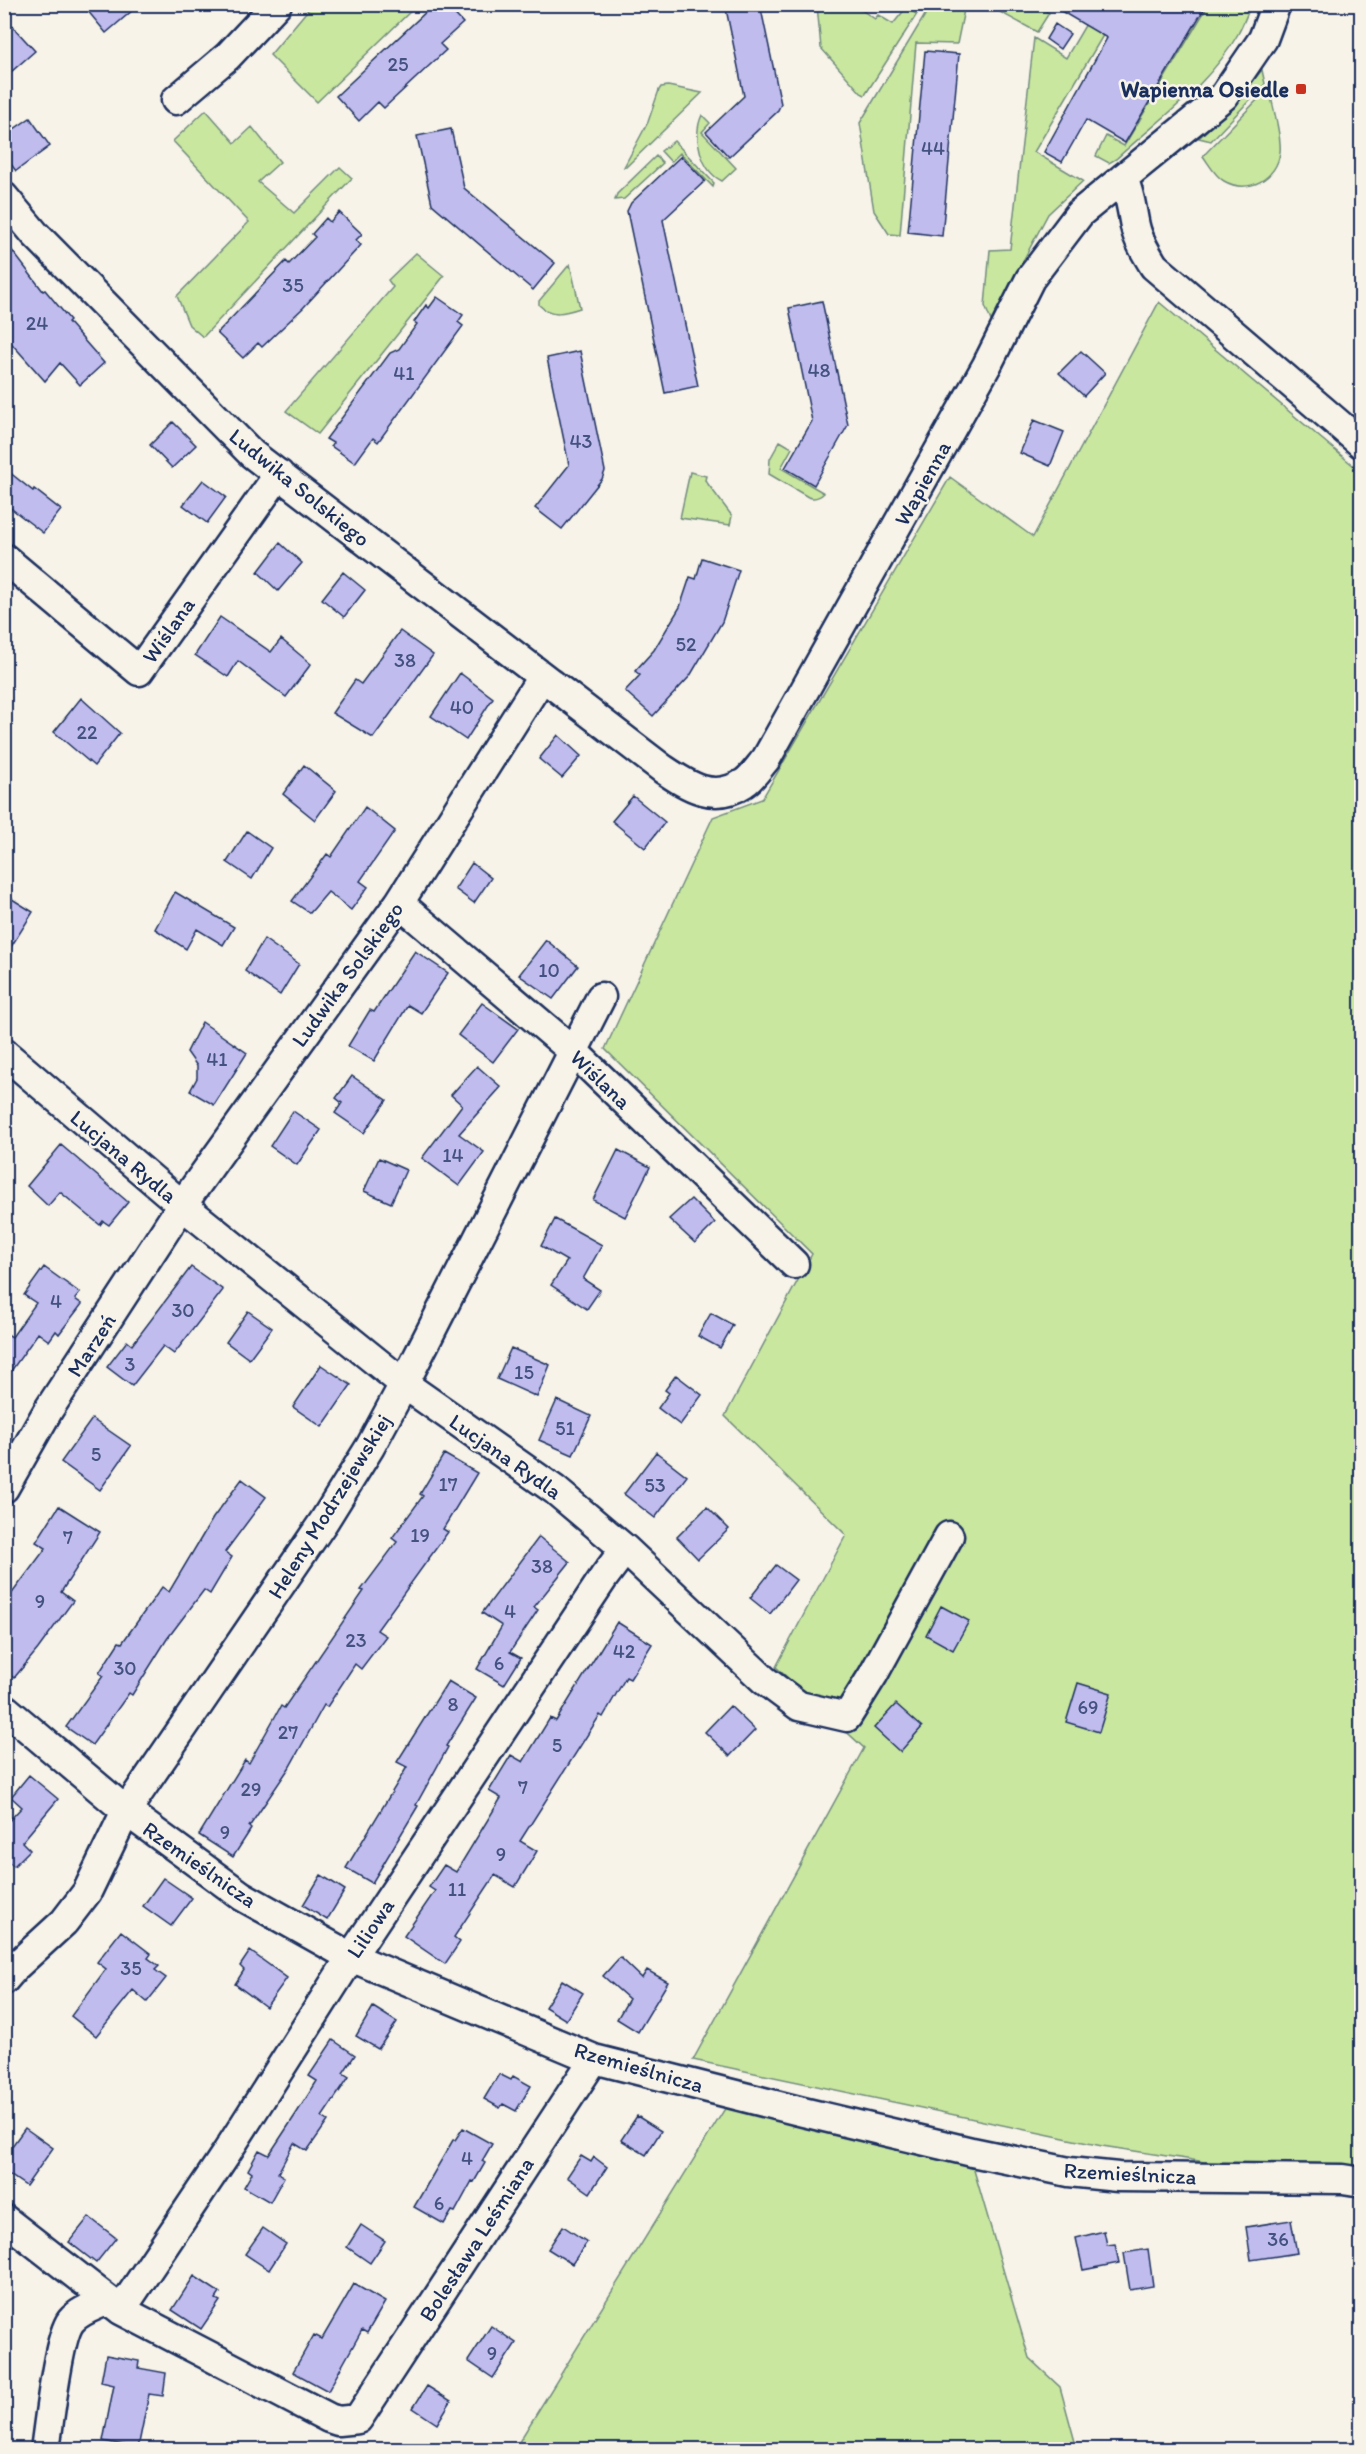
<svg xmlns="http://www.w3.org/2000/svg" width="1366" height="2454" font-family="Itim,sans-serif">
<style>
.green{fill:#c9e79f;stroke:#728b7e;stroke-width:1.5}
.building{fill:#c0bcee;stroke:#1b2f5e;stroke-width:1.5}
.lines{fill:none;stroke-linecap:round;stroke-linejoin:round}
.minor-casing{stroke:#1b2f5e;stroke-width:33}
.minor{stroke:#f7f3e8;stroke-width:28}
.poi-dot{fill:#c8321e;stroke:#f7f3e8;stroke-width:2}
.labels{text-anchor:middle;stroke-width:5;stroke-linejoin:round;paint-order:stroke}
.number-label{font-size:20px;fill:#445282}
.poi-label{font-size:22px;font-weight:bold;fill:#1b2f5e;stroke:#f7f3e8;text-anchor:end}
.street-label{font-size:22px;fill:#1b2f5e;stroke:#f7f3e8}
</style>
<rect width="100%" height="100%" fill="#f7f3e8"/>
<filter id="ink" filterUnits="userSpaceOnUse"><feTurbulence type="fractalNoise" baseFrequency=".0167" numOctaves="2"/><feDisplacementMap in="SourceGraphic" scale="12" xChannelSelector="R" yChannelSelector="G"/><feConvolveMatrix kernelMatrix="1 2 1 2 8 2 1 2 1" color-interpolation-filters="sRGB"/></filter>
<g filter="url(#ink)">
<path class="green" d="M1209,4L1251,5C1247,14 1243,25 1238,34C1209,86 1158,120 1116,159L1109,163L1096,156L1106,136L1124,146Z
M312,5V4L417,5L317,102L270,55Z
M817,5H858L857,7L875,19L878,15L893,24L906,8L917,14L865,95L861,93L821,48Z
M931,5H965L957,44L916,43L900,235L889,234L874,211L860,123Z
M987,5H1035L1049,13L1037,32Z
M1097,5H1121L1034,152L1083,181L1048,214L991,321L985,306L990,250L1010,249L1034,38L1066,58Z
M1262,70L1265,84L1211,141L1199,138L1234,104Z
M668,86L702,93L626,167H624L648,122L659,90L661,87Z
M1270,92C1273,109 1282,136 1280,152C1277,179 1248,195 1224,181C1215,176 1209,164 1203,156L1263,94Z
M206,110L235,143L252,127L280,162L258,182L294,213L340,167L352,178L203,337L189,325L177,296L249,222L173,141Z
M702,115L710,123L702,132L736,168L722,181C701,171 692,136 702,115Z
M674,141L714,183L713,187L680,153L671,162L661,151Z
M656,156L663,163L624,199L615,200L617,194Z
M416,253L444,276L318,434L286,411L393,287L388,280Z
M570,264L580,308C565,313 551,317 539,305V301Z
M1159,302L1361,472V2173L1238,2167L1102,2146L693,2060L864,1748L776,1667L846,1535L725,1416L812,1254L605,1049L713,817L762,799L950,477L1033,537Z
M780,441L792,448L781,468L824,493C819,498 814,499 808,497L769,474L770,459Z
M690,472L706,476L705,480L732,516L730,525L680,518Z
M729,2102L971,2160L1029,2358L1060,2387L1077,2449L514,2450Z"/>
<path class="building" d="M82,4H140L106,33Z
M437,4H445L463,23L440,44L446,50L384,108L378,102L359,121L336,96L428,10L430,11Z
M725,4H760L781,104L777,112L729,157L706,132L744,96Z
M1049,4H1207L1125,143L1086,120L1062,162L1044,152L1107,38Z
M4,17L35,51L4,78Z
M1055,24L1070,34L1060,49L1046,39Z
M925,51L959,54L942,236L908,232Z
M30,118L50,146L16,171L4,155V136Z
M451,129L464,188L555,263L533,290L432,204L417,136Z
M681,156L705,181L663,220L698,386L665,393L627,211L631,203Z
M339,212L362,234L356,240L361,245L303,308L262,347L258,343L243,358L217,333L286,261L289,264L315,237L312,234L326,218L330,222Z
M4,240L43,291L45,290L70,320L68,322L104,363L80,385L60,363L45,381L4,335Z
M437,297L463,315L458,322L463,326L378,442L373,438L355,463L331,446L333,443L326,439L390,353L399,349L417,324L414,322L426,305L429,308Z
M822,301L848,425L814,485L785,468L812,421L789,308Z
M580,351L605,471L602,479L562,529L535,508L569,465L547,358Z
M1081,351L1105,373L1084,396L1059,373Z
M1034,420L1064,432L1050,466L1020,453Z
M173,422L196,445L172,468L150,445Z
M4,468L33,491L34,489L61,510L43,533L4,503Z
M203,480L226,497L207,523L183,505Z
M280,543L302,563L278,591L258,572Z
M702,558L739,570L722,622L690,676L653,716L625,691L640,675L635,671L654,650L680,607L690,577L696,579Z
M343,572L365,590L344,617L322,599Z
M220,617L271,652L281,639L311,664L286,697L238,661L228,677L195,655Z
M400,631L433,655L373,738L332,713L355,680L361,684Z
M460,673L493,698L466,740L431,716Z
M81,698L120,733L94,766L54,732Z
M558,735L581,756L562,778L539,759Z
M304,765L336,791L315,820L283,794Z
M633,796L665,822L645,848L612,821Z
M365,807L395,831L360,881L368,887L351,910L328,892L310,913L292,901L327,854L331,857Z
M247,831L271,848L252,879L227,862Z
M472,863L491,878L474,903L455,889Z
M175,892L234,927L223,945L197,929L186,949L155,929Z
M4,894L33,912L4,958Z
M264,939L299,964L280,995L245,971Z
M546,940L578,966L553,999L519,975Z
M415,951L448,973L421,1013L408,1005L374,1061L348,1046L370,1010L374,1012Z
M482,1003L518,1029L493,1062L458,1035Z
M202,1022L247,1053L214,1105L190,1091L197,1078V1066L187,1052Z
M477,1066L501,1087L459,1134L484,1152L459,1186L422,1158L462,1105L451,1095Z
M352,1076L387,1100L364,1133L335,1113L342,1103L336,1098Z
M293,1111L321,1130L297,1165L270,1146Z
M61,1145L128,1202L109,1225L103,1221L100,1225L60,1192L48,1206L27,1186Z
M618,1150L650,1167L625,1217L593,1200Z
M379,1158L406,1170L391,1203L364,1191Z
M691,1199L715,1223L695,1243L669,1219Z
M555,1219L602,1245L583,1279L600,1290L587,1309L551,1285L567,1261L541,1246Z
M44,1267L80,1293L75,1299L82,1304L59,1334L56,1331L49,1341L38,1333L4,1381V1332L12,1337L36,1303L24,1295Z
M191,1267L223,1290L174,1354L163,1346L132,1386L107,1367L127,1341L132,1345Z
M248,1311L272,1328L249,1359L226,1342Z
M711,1313L733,1325L720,1348L698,1336Z
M511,1348L550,1365L537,1397L497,1379Z
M321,1365L351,1385L322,1427L293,1407Z
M676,1375L702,1395L680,1425L658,1408L669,1393L665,1390Z
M557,1400L591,1416L573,1455L539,1440Z
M92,1419L131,1446L100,1490L61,1462Z
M656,1452L687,1476L655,1518L624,1494Z
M444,1454L477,1473L443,1529L448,1532L377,1630L386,1636L361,1669L355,1664L327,1707L324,1705L289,1768L249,1827L251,1829L233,1857L199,1835L245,1760L249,1763L281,1706L284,1708L364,1591L361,1590L397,1542L392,1538L423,1496L420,1494Z
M242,1479L266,1497L225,1552L232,1557L210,1594L204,1590L167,1639L132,1695L129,1693L92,1745L66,1727L103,1676L99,1673L119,1642L122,1643L162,1587L169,1592L213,1518Z
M59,1506L100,1532L61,1592L73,1601L38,1649L14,1678L4,1670V1604L46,1548L36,1542Z
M707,1507L729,1529L698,1559L677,1537Z
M539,1537L570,1562L534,1607L538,1610L510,1652L521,1658L504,1685L477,1669L502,1626L482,1613Z
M776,1565L796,1580L770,1614L750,1598Z
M941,1606L969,1621L953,1650L926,1635Z
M617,1622L652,1644L630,1679L626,1677L603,1717L600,1715L520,1841L537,1851L515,1887L495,1875L454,1937L460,1942L445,1964L404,1936L435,1891L429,1887L444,1865L456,1872L501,1798L489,1791L511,1755L523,1762L550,1718L556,1721Z
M448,1681L476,1698L446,1746L448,1747L416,1805L418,1806L372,1883L346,1868L407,1767L397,1762Z
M1078,1683L1111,1693L1099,1732L1066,1722Z
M896,1704L922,1727L900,1752L874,1728Z
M730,1706L755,1730L730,1756L705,1732Z
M29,1775L58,1799L22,1842L30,1850L14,1866L6,1860L4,1862V1826L22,1807L11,1797Z
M321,1875L345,1890L327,1920L303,1905Z
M163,1878L192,1898L171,1926L143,1906Z
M121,1931L151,1954L148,1958L159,1966L155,1970L166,1978L147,2002L133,1990L96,2036L71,2016L106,1969L97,1962Z
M250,1951L287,1978L266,2007L235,1984L244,1970L240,1966Z
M620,1957L642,1978L647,1970L668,1982L638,2032L617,2019L629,1999L603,1976Z
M562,1980L583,1993L566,2020L545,2007Z
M373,2007L397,2022L378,2049L356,2036Z
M333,2040L355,2055L343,2073L349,2077L322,2117L328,2121L307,2151L294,2143L278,2173L284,2177L270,2202L244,2187L252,2173L248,2170L259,2150L269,2155L296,2114L317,2081L309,2076Z
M499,2074L511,2080L513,2076L531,2086L516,2111L503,2104L500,2108L484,2099Z
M637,2116L661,2131L646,2155L621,2140Z
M25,2128L53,2148L26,2186L4,2171V2157Z
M463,2128L492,2144L482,2161L485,2163L474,2182L472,2181L455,2212L452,2211L444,2224L414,2207L453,2140H455Z
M581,2156L591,2162L594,2157L607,2167L590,2193L567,2177Z
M89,2217L116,2238L96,2263L69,2242Z
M1291,2220L1297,2253L1251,2260L1246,2227Z
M361,2225L385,2241L370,2263L347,2247Z
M563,2226L587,2242L572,2264L548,2249Z
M263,2228L286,2244L269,2270L245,2254Z
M1104,2231L1107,2245L1115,2244L1119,2263L1083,2270L1076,2238Z
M1148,2249L1153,2286L1130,2290L1124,2253Z
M194,2276L220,2293L216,2299L220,2301L201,2329L172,2310Z
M354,2284L385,2302L367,2333L362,2330L328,2391L293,2372L314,2335L322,2339Z
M491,2326L516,2343L493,2378L468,2361Z
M106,2355L139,2361L138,2368L166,2373L163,2396L149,2394L138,2448L103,2441L114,2385L101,2382Z
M427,2386L451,2401L437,2424L413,2408Z"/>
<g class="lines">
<defs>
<path id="minor" d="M176,100L228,56L277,4
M1123,178C1131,197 1131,207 1135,226C1138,240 1146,253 1154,266L1362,444
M4,197L35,234L252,454L663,769C688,786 714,803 744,783C752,778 759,767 766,759L987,365L1030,279L1080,213L1224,96L1263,39L1276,4
M4,558L139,671L279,474
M399,903L573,1051L794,1264
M4,1053L182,1205L404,1384L555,1490L625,1549L764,1680L799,1706L847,1717L873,1675L949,1536
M4,1488L49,1409L182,1205L399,903L542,677
M4,1708L126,1811L242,1896L351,1957L594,2059L803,2112L972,2152L1069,2172L1118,2177L1343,2179L1362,2182
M4,1980L16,1966L64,1922L87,1892L126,1811L324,1521L370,1447L404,1384L601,997
M4,2219L121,2310L329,2418L338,2421L358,2419L594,2059
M121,2310L227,2152L351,1957L604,1577L625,1549
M45,2450C49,2424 58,2337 71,2321C80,2310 96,2306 108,2300"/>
</defs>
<use href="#minor" class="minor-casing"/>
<use href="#minor" class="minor"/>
</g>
</g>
<rect class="poi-dot" x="1295" y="83" width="12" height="12" rx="3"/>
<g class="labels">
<g class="number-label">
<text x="398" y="71">25</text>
<text x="933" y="155">44</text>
<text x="293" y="292">35</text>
<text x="37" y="330">24</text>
<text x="819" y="377">48</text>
<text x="404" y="380">41</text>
<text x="581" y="448">43</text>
<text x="686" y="651">52</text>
<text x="405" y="667">38</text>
<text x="462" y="714">40</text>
<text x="87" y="739">22</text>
<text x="549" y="977">10</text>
<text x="217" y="1066">41</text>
<text x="453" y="1162">14</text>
<text x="56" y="1308">4</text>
<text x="183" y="1317">30</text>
<text x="130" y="1371">3</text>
<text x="524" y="1379">15</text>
<text x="565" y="1435">51</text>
<text x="96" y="1461">5</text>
<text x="448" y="1491">17</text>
<text x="655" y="1492">53</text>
<text x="420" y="1542">19</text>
<text x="68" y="1544">7</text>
<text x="542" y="1573">38</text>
<text x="40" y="1608">9</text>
<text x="510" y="1618">4</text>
<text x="356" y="1647">23</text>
<text x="624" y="1658">42</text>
<text x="499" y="1670">6</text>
<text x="125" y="1675">30</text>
<text x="453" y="1711">8</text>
<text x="1088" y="1714">69</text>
<text x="288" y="1739">27</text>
<text x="557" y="1752">5</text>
<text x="523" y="1794">7</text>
<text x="251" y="1796">29</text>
<text x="225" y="1839">9</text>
<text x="501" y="1861">9</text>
<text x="457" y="1896">11</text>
<text x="131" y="1975">35</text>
<text x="467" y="2165">4</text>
<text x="439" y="2210">6</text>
<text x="1278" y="2246">36</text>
<text x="492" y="2360">9</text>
</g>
<g class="poi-label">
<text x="1289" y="97">Wapienna Osiedle</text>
</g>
<g class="street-label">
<text transform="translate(922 483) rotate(-61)" y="8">Wapienna</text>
<text transform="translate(300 487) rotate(39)" y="8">Ludwika Solskiego</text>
<text transform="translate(168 630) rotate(-55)" y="8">Wiślana</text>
<text transform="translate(347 974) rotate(-54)" y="8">Ludwika Solskiego</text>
<text transform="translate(601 1079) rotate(44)" y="8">Wiślana</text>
<text transform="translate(124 1156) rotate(40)" y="8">Lucjana Rydla</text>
<text transform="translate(91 1345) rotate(-57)" y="8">Marzeń</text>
<text transform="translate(506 1456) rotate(35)" y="8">Lucjana Rydla</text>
<text transform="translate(329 1506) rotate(-58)" y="8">Heleny Modrzejewskiej</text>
<text transform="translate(200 1864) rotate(35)" y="8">Rzemieślnicza</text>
<text transform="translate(370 1928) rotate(-56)" y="8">Liliowa</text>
<text transform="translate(639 2067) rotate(16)" y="8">Rzemieślnicza</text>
<text transform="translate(1130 2173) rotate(3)" y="8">Rzemieślnicza</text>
<text transform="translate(476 2239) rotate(-57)" y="8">Bolesława Leśmiana</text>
</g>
</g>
<rect width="1366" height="2454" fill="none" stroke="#f7f3e8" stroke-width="24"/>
<rect x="12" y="12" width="1342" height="2430" fill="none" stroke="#1b2f5e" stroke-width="2" filter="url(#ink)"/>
</svg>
